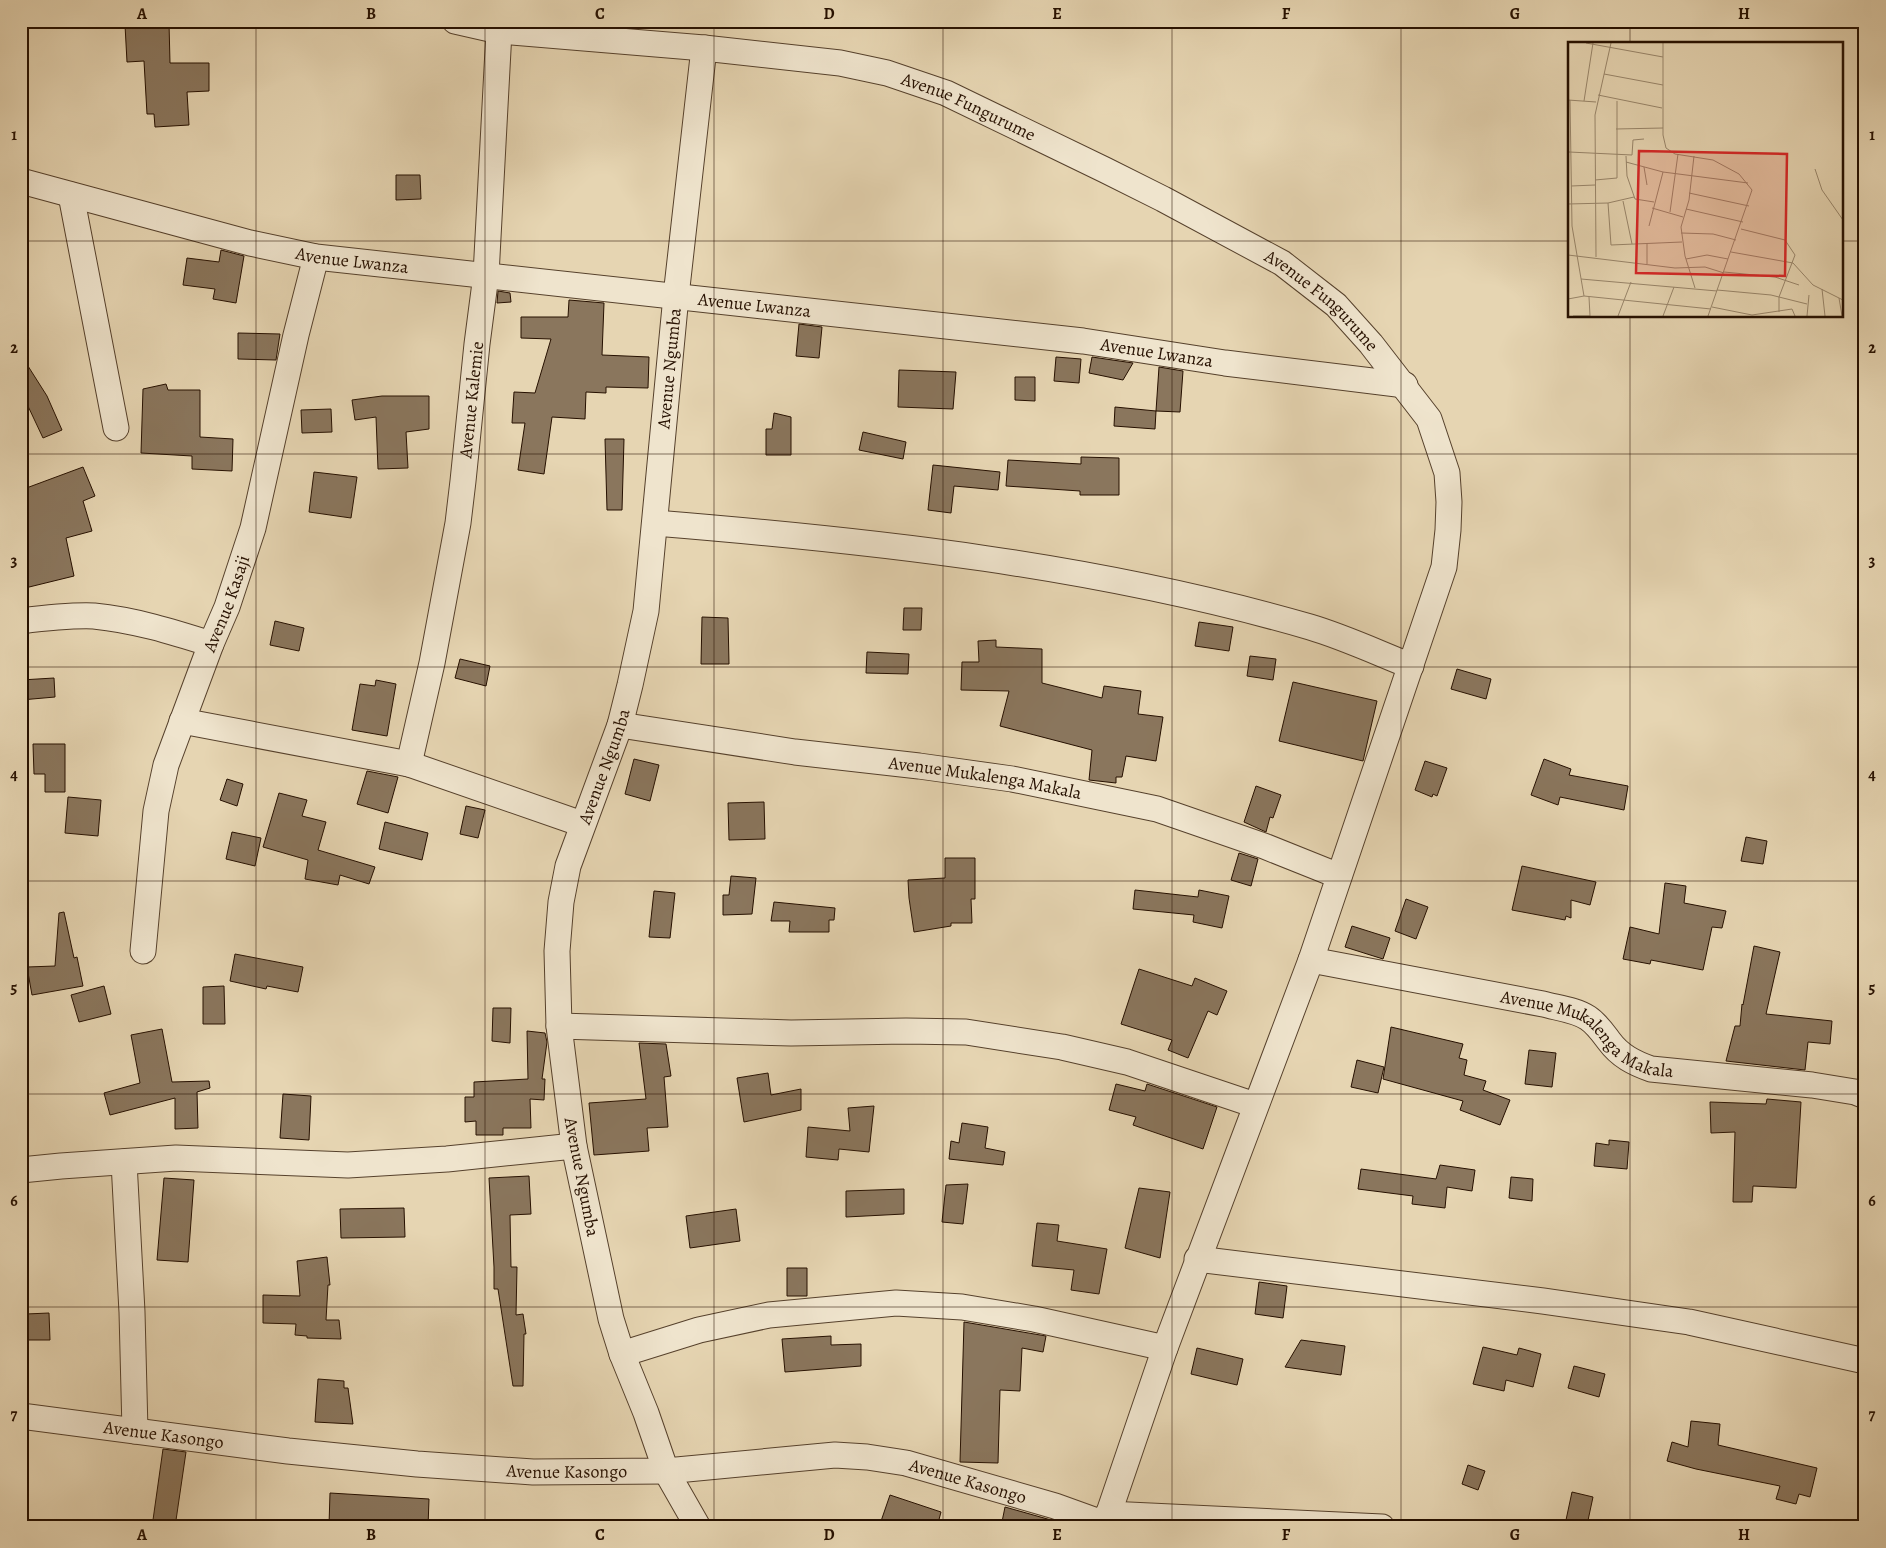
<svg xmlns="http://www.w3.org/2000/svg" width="1886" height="1548" font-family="Alegreya,serif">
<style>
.building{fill:#8a765d;stroke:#261000}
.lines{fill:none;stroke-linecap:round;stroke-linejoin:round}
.minor-casing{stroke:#56412c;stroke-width:27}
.minor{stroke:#efe4cd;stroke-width:25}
.grid{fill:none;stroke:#261000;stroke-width:1;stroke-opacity:0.55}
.labels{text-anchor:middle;stroke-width:4;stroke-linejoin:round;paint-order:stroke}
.street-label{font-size:18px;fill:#261000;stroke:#efe4cd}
.inset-road{fill:none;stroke:#99866b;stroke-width:1}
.view{fill:#d62828;fill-opacity:0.15;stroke:#d62828;stroke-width:2.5}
.inset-edge{fill:none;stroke:#261000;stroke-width:2.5}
.neatline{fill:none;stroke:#261000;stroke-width:2}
.grid-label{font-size:16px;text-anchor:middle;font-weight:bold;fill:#261000}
</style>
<rect width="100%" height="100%" fill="#e6d5b2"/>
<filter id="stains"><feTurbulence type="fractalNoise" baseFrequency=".004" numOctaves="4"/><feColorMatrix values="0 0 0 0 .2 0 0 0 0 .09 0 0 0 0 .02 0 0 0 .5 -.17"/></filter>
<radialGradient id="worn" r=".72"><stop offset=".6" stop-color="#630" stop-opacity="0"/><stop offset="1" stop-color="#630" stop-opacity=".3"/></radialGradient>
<path class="building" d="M169,23L170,63H209V91L187,92L189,125L155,127L154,114H147L144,61L127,62L125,25Z
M396,175H420L421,199L396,200Z
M221,250L244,256L236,303L213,299L215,289L183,285L187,258L219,262Z
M498,291L510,293L511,302L497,303Z
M569,300L604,303L602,355L649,357L648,388L606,387V393L586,392L585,419L552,417L544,474L518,470L525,423H512L514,392L535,393L551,339L521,338V317H568Z
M799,324L822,327L819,358L796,356Z
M238,333L280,334L276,360L238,359Z
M21,355L47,396L62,430L43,438L27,404L21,408Z
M1056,357L1081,359L1079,383L1054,381Z
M1092,357L1133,363L1123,380L1089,373Z
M1159,367L1183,371L1180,412L1156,411Z
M899,370L956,372L953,409L898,407Z
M1015,377H1035V401L1015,400Z
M166,384L168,390H200V437L233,439L232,471L192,469V456L141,453L143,389Z
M382,396H429V429L406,432L408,468L378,469L376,417L355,420L352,400Z
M1115,407L1156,411L1155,429L1114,426Z
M331,409L332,432L302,433L301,410Z
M774,413L791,417V455H766V429H772Z
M863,432L906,442L903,459L859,450Z
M605,439H624L622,510H607Z
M1081,457L1119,458V495H1080V491L1006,486L1008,460L1081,464Z
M933,465L1000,472L998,490L954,486L951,513L928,510Z
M83,467L95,496L83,501L92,531L66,538L74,576L21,589V529L26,527L21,513V490Z
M314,472L357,477L351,518L309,512Z
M904,608H922L921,630H903Z
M702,617L728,618L729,664H701Z
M275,621L304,628L299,651L270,645Z
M1199,622L1233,627L1229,651L1195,646Z
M996,640V647L1042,649V683L1102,698L1104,686L1141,691L1138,714L1163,717L1156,761L1126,756L1122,777H1116V783L1089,780L1092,750L1000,726L1009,691L961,690L962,662H979L978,641Z
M867,652L909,654L908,674L866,673Z
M1250,656L1276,659L1273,680L1247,676Z
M460,659L490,666L486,686L455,678Z
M1457,669L1491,679L1486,699L1451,689Z
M54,678L55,697L21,700V680Z
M376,680L396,684L387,736L352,730L360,684L375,686Z
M1293,682L1377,701L1363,761L1279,741Z
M33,744H65V792H45V774H34Z
M634,759L659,765L650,801L625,794Z
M1544,759L1571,769L1569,775L1628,786L1624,810L1560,797L1558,805L1531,795Z
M1425,761L1447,768L1437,796L1433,794L1432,797L1415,790Z
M367,771L398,777L388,813L357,804Z
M227,779L243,784L237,806L220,800Z
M1256,786L1281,795L1273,818L1270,817L1266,832L1244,822Z
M279,793L307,800L302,816L326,822L318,850L375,867L369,884L340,875L338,885L305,879L308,860L263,847Z
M68,797L101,800L98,836L65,833Z
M764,802L765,839L729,840L728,803Z
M466,806L485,810L478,838L460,834Z
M385,822L428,833L422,860L379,849Z
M232,832L261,838L255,866L226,859Z
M1746,837L1767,841L1763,864L1741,861Z
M1239,853L1258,859L1251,886L1231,880Z
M945,858H975V899H971L972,923H951V926L914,932L909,898L908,880L945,878Z
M1522,866L1596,882L1590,905L1571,900V918L1566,916L1565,920L1512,910Z
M731,876L756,878L752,914L723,915V895H729Z
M1665,883L1686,886L1684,903L1726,911L1722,928L1712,927L1703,970L1651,960L1650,964L1623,959L1630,927L1659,934Z
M1135,890L1198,897L1199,890L1229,896L1222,928L1193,922L1194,915L1133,909Z
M654,891L675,893L670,938L649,937Z
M1406,899L1428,907L1416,939L1395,931Z
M774,902L835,908L834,920H829V932H789L790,921H771Z
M64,912L74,958L77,957L83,986L32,995L27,967L55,966L59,913Z
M1352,926L1390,938L1383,959L1345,947Z
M1754,946L1780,952L1766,1014L1832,1021L1830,1044L1808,1042L1805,1070L1726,1061L1735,1026H1740L1742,1004L1743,1005Z
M235,954L303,967L298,992L267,986L266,989L230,981Z
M1139,969L1192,986L1195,978L1227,991L1217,1015L1208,1011L1188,1058L1168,1050L1172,1040L1121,1024Z
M104,986L111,1014L79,1022L71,995Z
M224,986L225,1024H203V987Z
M493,1008H511L510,1043L492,1041Z
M1391,1027L1463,1044L1459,1058L1467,1060L1464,1075L1486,1081L1483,1090L1510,1100L1500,1125L1460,1110L1463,1101L1383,1079Z
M162,1029L172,1082L209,1081L210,1088L197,1092L198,1128L175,1129V1098L110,1115L104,1093L140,1083L131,1035Z
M527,1031L545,1033L547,1042L542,1079H545L544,1100L530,1099L531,1128H503V1135H476V1121L465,1122V1097H474V1082L528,1079Z
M639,1043L666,1044L671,1076L664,1077L668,1127L647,1128L649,1151L594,1155L589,1103L646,1099Z
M1529,1050L1556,1053L1552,1087L1525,1084Z
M1357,1060L1384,1067L1378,1093L1351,1087Z
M768,1073L771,1095L801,1089V1110L744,1122L737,1078Z
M1116,1084L1145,1091L1147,1084L1217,1107L1203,1149L1133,1125L1136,1117L1109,1110Z
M283,1094L311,1096L309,1140L280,1138Z
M1767,1099L1801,1102L1796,1188L1753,1186L1752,1202H1733L1735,1132L1711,1133L1710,1102L1766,1104Z
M874,1106L869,1152L839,1149L838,1160L806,1157L808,1127L850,1131L848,1108Z
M962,1123L988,1127L985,1148L1005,1152L1003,1165L949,1159L951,1141L959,1143Z
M1609,1140L1629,1142L1627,1169L1594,1166L1596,1143L1609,1145Z
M1440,1165L1475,1170L1472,1191L1447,1187L1445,1208L1412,1204L1413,1196L1358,1189L1361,1169L1436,1179Z
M529,1176L531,1214L510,1215L511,1267H517L516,1315L523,1314L526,1334H524L523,1386H513L498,1289H494V1267L489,1178Z
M1511,1177L1533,1179L1532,1201L1509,1198Z
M164,1178L194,1180L188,1262L157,1260Z
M968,1184L963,1224L942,1222L946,1185Z
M1139,1188L1170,1192L1160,1258L1125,1248Z
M904,1189V1214L846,1217V1191Z
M404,1208L405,1237L341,1238L340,1209Z
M736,1209L740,1241L690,1248L686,1216Z
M1037,1223L1059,1225L1057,1241L1107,1249L1099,1294L1071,1290L1074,1270L1032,1266Z
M327,1257L330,1285H328L326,1320H339L341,1339L307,1338V1336L295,1335L296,1324L263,1323V1295L300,1296L297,1261Z
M787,1268H807V1296H787Z
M1259,1282L1287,1286L1283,1318L1255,1314Z
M49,1313L50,1340H28L26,1314Z
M964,1322L1046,1336L1043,1352L1022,1348L1020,1391L1000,1390L998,1463L960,1462Z
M831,1336V1345L861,1344V1366L785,1372L782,1339Z
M1301,1340L1345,1346L1341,1375L1285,1367Z
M1483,1347L1517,1355L1519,1348L1541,1354L1533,1387L1506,1380L1504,1391L1473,1384Z
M1197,1348L1243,1359L1237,1385L1191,1374Z
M1574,1366L1605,1374L1599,1397L1568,1388Z
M318,1379L344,1381V1388H348L353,1424L315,1422Z
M1691,1421L1720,1424L1718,1445L1817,1468L1810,1497L1799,1494L1796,1504L1776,1499L1780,1486L1696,1469L1667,1461L1672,1442L1688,1447Z
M163,1449L186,1452L175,1527H152Z
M1468,1465L1485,1471L1478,1490L1462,1484Z
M1572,1492L1593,1497L1587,1525L1566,1520Z
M330,1493L429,1499L428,1527L329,1525Z
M890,1495L941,1512L937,1527H879Z
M1005,1507L1051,1520L1068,1527H1001Z"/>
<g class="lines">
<defs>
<g id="minor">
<path id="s1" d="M455,21L499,31L704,48L840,63L887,73L946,93L1105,170L1163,199L1282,263L1336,305L1371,344L1429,419L1447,473L1449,502L1448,530L1444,567L1311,960L1165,1348L1104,1527"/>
<path id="s2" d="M21,181L250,243L316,257L1083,341L1225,363L1405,385"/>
<path d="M71,195L116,428"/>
<path d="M655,523C876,541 1096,565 1310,627C1344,637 1378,653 1411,666"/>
<path d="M21,621C45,618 70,615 94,616C135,620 173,632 211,644"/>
<path d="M182,721L409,764L582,824"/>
<path id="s3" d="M620,725L795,752L919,766L1012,779L1157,809L1264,846L1339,876"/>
<path id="s4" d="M409,764L432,663L458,523L463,481L477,344L486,275L499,31"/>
<path id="s5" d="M143,951L156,811L166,765L211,644L227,607L253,528L296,335L316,257"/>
<path id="s6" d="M1311,960L1543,1004C1558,1008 1576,1010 1588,1018C1597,1024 1603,1033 1609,1041C1620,1056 1634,1063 1651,1069L1812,1085L1855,1092L1865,1096"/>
<path d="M559,1026L791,1033L906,1031L966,1032L1062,1047L1127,1062L1255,1105"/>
<path d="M124,1162L132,1312L135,1431"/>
<path d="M21,1170L61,1166L176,1158L348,1165L447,1159L574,1146"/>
<path d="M1197,1259L1543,1301L1689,1322L1865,1361"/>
<path d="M622,1354L699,1330L769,1315L896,1303L962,1307L1034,1319L1165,1348"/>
<path id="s7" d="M21,1416L288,1451L417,1464L533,1472L666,1471L835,1455L867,1457L906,1463L1055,1506L1105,1524"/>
<path d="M1108,1514L1382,1527"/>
<path id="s8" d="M698,1527L666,1471L646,1413L622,1354L611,1319L574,1146L559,1026L557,951L561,902L568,866L620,725L630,685L646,611L676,296L704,48"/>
</g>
</defs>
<use href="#minor" class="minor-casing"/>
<use href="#minor" class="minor"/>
</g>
<path class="grid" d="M256,21V1527M485,21V1527M714,21V1527M943,21V1527M1172,21V1527M1401,21V1527M1630,21V44M21,241H1570M1842,241H1865M1630,316V1527M21,454H1865M21,667H1865M21,881H1865M21,1094H1865M21,1307H1865"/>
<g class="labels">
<g class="street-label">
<text dy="6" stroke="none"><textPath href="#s1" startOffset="524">Avenue Fungurume</textPath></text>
<text dy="6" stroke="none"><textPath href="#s2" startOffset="341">Avenue Lwanza</textPath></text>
<text dy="6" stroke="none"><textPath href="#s1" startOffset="929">Avenue Fungurume</textPath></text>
<text dy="6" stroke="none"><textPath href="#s2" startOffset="746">Avenue Lwanza</textPath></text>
<text dy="6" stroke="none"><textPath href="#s2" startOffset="1151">Avenue Lwanza</textPath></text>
<text dy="6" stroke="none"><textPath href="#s8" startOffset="1196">Avenue Ngumba</textPath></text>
<text dy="6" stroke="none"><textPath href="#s4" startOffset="370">Avenue Kalemie</textPath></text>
<text dy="6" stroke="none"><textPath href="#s5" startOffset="360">Avenue Kasaji</textPath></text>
<text dy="6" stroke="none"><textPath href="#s8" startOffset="791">Avenue Ngumba</textPath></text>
<text dy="6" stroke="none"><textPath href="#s3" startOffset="369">Avenue Mukalenga Makala</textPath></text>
<text dy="6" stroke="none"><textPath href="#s6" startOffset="291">Avenue Mukalenga Makala</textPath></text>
<text transform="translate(582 1177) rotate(79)" y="6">Avenue Ngumba</text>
<text dy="6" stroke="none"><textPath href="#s7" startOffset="144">Avenue Kasongo</textPath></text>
<text dy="6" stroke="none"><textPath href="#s7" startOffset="549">Avenue Kasongo</textPath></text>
<text dy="6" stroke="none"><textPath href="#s7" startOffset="954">Avenue Kasongo</textPath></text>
</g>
</g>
<g transform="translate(1568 42)">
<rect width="275" height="275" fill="#e6d5b2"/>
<path class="inset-road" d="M18,1L95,15M95,1V93L98,106L107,112L145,118L171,132L184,148L140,274M36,32L95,43M30,53L94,66M0,58L28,60M2,58L4,184L16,254M16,59L25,1M48,87L95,86M1,110L64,113L65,98L76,97M58,114L59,134L67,157L86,160M126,114L121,158L113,185L117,214L127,246M58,120L95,130L180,141M76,125L79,143M247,127L254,148L275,178M27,138L49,136V59M3,144L27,143M121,151L181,164M55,159L64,202M40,161L43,203L114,200M0,162L40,161L66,155M84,166L115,175M118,167L175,180M102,170L110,112M81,184L95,130M173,187L217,198L227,213L211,255V270M113,191L145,192L168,198M79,201V222M163,210L225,221L245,243L275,258M0,213L107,226L137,225L156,231M28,215L27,73L43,1M118,217L139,213L160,217M156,230L207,235L231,243M13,237L149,249M254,247L257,274M149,248L203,253L239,262M21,255L22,274M271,256L274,274M0,257L16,254L143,267M144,265L184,273L224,267L227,274M5,274H22M50,274L63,240M95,274L106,245M239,274L241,253"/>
<path class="view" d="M71,109L219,112L217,234L68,231Z"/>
<rect width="275" height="275" class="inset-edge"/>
</g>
<rect width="1886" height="1548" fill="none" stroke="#e6d5b2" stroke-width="55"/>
<rect x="28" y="28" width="1830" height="1492" class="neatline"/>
<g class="grid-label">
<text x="142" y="19">A</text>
<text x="371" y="19">B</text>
<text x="600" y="19">C</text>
<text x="829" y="19">D</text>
<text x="1057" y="19">E</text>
<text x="1286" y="19">F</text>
<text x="1515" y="19">G</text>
<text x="1744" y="19">H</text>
<text x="14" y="140">1</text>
<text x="1872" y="140">1</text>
<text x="14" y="353">2</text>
<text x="1872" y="353">2</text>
<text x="14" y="566">3</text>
<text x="1872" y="566">3</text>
<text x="14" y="780">4</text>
<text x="1872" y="780">4</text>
<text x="14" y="993">5</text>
<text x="1872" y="993">5</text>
<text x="14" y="1206">6</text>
<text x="1872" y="1206">6</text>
<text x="14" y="1420">7</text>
<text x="1872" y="1420">7</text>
<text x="142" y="1540">A</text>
<text x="371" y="1540">B</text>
<text x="600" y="1540">C</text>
<text x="829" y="1540">D</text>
<text x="1057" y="1540">E</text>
<text x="1286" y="1540">F</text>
<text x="1515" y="1540">G</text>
<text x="1744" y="1540">H</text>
</g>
<rect width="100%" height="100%" filter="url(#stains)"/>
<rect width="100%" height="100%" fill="url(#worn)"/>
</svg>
